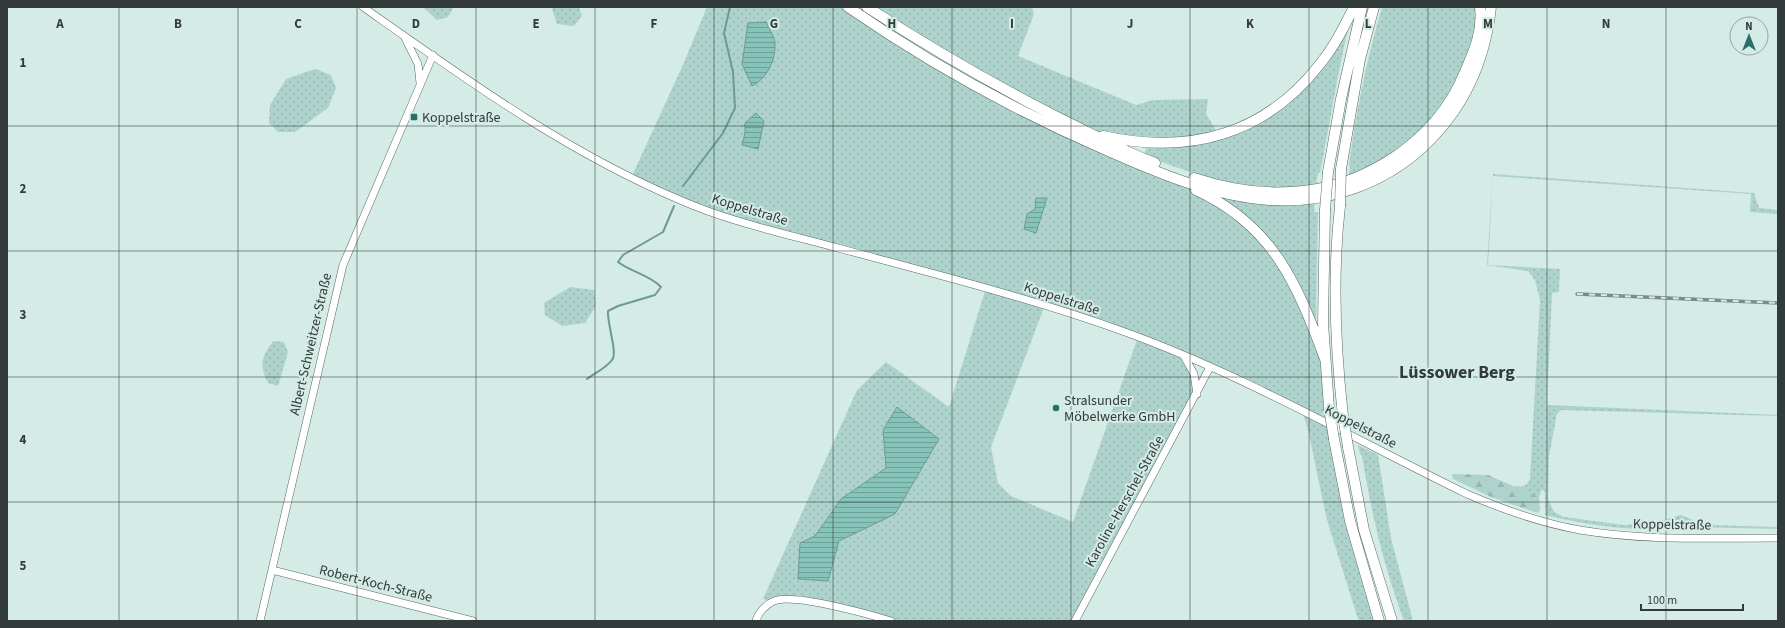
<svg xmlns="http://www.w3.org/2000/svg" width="1785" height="628" font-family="'Source Sans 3',sans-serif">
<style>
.green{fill:url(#green-dots);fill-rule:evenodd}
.forest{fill:url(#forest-firs)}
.water{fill:url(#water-rules);stroke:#6d9a93}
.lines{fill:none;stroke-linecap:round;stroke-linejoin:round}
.stream{stroke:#6d9a93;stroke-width:2}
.minor-casing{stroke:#566a66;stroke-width:8}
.highway-casing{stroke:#566a66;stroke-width:11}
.minor{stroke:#fff;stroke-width:7}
.highway{stroke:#fff;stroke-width:10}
.rail-casing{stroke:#7c8b88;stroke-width:3.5}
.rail{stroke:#d4ebe6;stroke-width:2;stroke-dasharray:6;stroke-linecap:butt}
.highway-bridge-casing{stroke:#566a66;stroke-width:11;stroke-linecap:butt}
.highway-bridge{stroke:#fff;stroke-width:10}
.grid{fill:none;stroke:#323b39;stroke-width:1;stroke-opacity:0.55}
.poi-dot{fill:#286f65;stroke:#d4ebe6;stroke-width:1.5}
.labels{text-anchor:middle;stroke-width:4;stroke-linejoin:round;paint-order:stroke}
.poi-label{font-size:14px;fill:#323b39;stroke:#d4ebe6;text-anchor:start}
.street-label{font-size:14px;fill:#323b39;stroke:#d4ebe6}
.district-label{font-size:18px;font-weight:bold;fill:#323b39;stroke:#d4ebe6}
.grid-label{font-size:13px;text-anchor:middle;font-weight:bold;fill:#323b39;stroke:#d4ebe6;stroke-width:4;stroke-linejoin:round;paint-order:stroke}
</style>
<defs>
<pattern id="green-dots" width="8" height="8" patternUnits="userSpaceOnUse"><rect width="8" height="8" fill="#aed3cd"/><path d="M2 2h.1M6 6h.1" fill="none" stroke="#96b6b1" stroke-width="1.8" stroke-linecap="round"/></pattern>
<pattern id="forest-firs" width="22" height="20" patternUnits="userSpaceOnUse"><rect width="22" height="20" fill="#aed3cd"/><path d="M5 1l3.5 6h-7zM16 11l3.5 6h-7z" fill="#96b6b1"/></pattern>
<pattern id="water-rules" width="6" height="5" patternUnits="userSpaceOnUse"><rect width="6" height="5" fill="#86c3b9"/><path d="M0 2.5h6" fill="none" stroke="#6ea097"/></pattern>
</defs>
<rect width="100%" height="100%" fill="#d4ebe6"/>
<path class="green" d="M423,7H454L448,17L437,20Z
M554,7H579L582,16L574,26L557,24L552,9Z
M707,7H848L938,65L1217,201L1278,258L1325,359L1334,439L1379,621H1359L1357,616L1327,520L1308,430L1302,410L1184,356L1194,374L1197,394L1075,621H891L790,598L773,601L763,599L857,390L886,362L949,407L986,288L742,221L631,178L682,67ZM1045,305L1138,337L1073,522L1011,496L998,483L991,447ZM897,407L939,439L895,514L839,541L828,581L800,543L815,536L841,499L886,468L883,430Z
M867,7H1032L1034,14L1018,56L1136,105L1153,100L1208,99L1206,114L1219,135L1184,143L1088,132Z
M1382,7H1477L1478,15L1469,59L1437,114L1399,151L1349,176L1350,165H1349C1356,111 1367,59 1382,7Z
M1350,20C1338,71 1330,122 1320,173H1318L1316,186C1256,193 1200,178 1144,155L1147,146H1178L1277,110Z
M315,69L331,75L336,88L328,108L295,132H278L269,123L270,105L286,79Z
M1493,174L1754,193L1759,208L1778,210V214L1750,212L1751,194L1493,176L1488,265L1560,269L1559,292L1552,293L1547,405L1778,415V416L1561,410L1557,414L1549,456L1548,499L1554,512L1564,517L1624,525L1654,523L1681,515L1705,525L1778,527V529L1649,526L1648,529C1613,529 1579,523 1545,515V493L1542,489L1539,497L1513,486C1520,487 1527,487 1530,479L1540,300L1535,280L1528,271L1487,265Z
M1214,193L1315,200L1314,212H1318L1316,319H1314L1301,289L1289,267Z
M570,287L594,290L596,306L585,323L562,326L545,315L544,303Z
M273,341L284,342L288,352L278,386L268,383C259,364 261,359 273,341Z
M1358,445L1378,455L1391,538L1413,621H1404C1384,567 1371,512 1362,456L1360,454Z"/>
<path class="forest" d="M1452,474L1488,475L1539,497L1540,510L1538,513L1491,497L1453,479Z"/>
<path class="water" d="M766,22C768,27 774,36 775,42C776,59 768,78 752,86L742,64L748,23Z
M756,113L764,121L758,149L742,145L745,133V123Z
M1036,198H1047L1036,233L1024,229L1027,214L1035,209Z
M897,407L939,439L895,514L839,541L828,581L798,579L800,543L815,536L841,499L886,468L883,430Z"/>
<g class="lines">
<path class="stream" d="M683,186L723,133L735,108L733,72L724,33L730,7
M587,379C595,373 606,368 612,360C618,353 607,324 608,311L618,306L655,295L661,287C650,275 631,272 618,262L623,255L663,232L674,206"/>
<defs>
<path id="minor" d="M363,7C464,78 566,152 680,200C730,222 786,234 838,248C934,274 1031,298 1125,332C1244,375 1354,439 1467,494C1504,510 1541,523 1580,530C1645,541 1713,538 1778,538
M404,36L418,64L420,83
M1184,356L1194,374L1197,394
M272,570L473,621
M260,621L343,265L433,55
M756,621C758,613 766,604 774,601C793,593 868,614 891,621
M1075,621L1210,367"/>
<path id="highway" d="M848,7C929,63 1016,111 1106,150C1158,173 1212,196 1269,200C1325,204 1382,185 1423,147C1464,109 1485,62 1491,7
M867,7C930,48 994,85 1061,119C1092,134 1122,151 1155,163
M1103,136C1189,155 1265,135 1320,64C1334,47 1344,27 1354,7
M1341,169L1360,59L1374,7
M1328,172L1341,99L1362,7
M1194,178C1224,188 1258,194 1290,192C1363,189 1436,142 1464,74C1474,51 1483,32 1480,7
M1196,190C1274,226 1297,284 1325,359
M1340,206C1332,277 1335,345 1343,416
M1325,210L1323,323L1329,408
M1334,439L1350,521L1379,621
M1348,447L1364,530L1392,621"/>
</defs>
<use href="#minor" class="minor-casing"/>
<use href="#highway" class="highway-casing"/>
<use href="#minor" class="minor"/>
<use href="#highway" class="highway"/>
<defs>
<path id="rail" d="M1577,294L1778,303"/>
</defs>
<use href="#rail" class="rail-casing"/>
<use href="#rail" class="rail"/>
<defs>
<path id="highway-bridge" d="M1340,206L1341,169
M1325,210L1328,172
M1329,408L1334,439
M1343,416L1348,447"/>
</defs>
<use href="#highway-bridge" class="highway-bridge-casing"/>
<use href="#highway-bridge" class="highway-bridge"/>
</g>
<path class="grid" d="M119,7V621M238,7V621M357,7V621M476,7V621M595,7V621M714,7V621M833,7V621M952,7V621M1071,7V621M1190,7V621M1309,7V621M1428,7V621M1547,7V621M1666,7V621M7,126H1778M7,251H1778M7,377H1778M7,502H1778"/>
<g class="poi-dot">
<rect x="410" y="113" width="8" height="8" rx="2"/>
<circle cx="1056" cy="408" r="4"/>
</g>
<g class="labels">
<g class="poi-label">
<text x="422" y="122">Koppelstraße</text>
<text x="1064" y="405">Stralsunder<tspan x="1064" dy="16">Möbelwerke GmbH</tspan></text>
</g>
<g class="street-label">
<text transform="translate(750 209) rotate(17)" y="5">Koppelstraße</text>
<text transform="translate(1062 298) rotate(18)" y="5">Koppelstraße</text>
<text transform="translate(310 344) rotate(-77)" y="5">Albert-Schweitzer-Straße</text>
<text transform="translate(1361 426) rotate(27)" y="5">Koppelstraße</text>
<text transform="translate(1124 501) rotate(-61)" y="5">Karoline-Herschel-Straße</text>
<text transform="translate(1672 524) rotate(1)" y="5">Koppelstraße</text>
<text transform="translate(376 583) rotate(14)" y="5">Robert-Koch-Straße</text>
</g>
<g class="district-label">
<text x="1457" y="378">Lüssower Berg</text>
</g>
</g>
<g class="grid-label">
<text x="60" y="28">A</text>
<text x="178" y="28">B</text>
<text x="298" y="28">C</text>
<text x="416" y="28">D</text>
<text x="536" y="28">E</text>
<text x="654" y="28">F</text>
<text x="774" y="28">G</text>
<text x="892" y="28">H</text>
<text x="1012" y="28">I</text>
<text x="1130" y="28">J</text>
<text x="1250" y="28">K</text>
<text x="1368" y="28">L</text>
<text x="1488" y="28">M</text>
<text x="1606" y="28">N</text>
<text x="23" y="67">1</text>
<text x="23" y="193">2</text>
<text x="23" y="319">3</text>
<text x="23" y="444">4</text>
<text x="23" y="570">5</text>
</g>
<rect width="1785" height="628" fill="none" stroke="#323b39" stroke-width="16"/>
<g transform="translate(1749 36)"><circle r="19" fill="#d4ebe6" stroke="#93a5a1"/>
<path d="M0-3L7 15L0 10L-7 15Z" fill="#286f65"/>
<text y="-6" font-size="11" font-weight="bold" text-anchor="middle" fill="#323b39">N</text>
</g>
<path d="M1641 604v6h102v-6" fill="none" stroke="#323b39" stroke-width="2"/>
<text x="1647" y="604" font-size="12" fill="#323b39" stroke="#d4ebe6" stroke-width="3" paint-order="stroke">100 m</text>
</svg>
